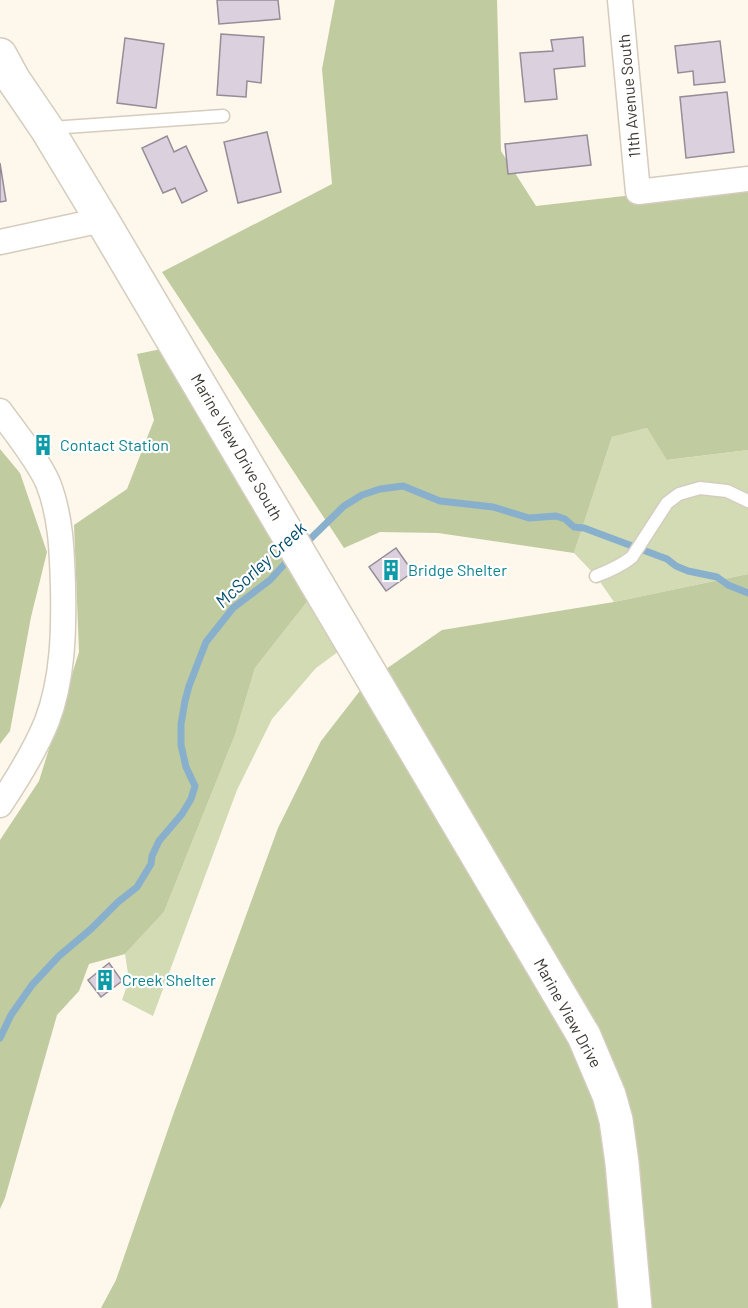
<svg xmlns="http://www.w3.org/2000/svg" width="748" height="1308" font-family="Barlow,sans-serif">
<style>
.green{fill:#d2dbb4}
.forest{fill:#c0cba0}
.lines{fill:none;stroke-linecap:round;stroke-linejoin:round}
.stream{stroke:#88b0cc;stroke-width:7}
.building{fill:#dbd0dd;stroke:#968c98;stroke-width:1.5}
.lane-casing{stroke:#d5ccbe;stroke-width:15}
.street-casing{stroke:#d5ccbe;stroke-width:27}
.secondary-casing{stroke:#d5ccbe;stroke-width:36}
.lane{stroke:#fff;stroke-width:12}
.street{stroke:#fff;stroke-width:24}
.secondary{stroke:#fff;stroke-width:33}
.labels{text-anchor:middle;stroke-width:4.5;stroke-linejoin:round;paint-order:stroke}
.street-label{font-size:16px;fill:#3c3832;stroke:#fff}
.culture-label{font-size:16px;fill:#0d838f;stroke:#fff;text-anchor:start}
.water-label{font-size:18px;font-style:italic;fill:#004c70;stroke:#fff}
</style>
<rect width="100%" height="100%" fill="#fef7eb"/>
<path class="green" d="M647,428L668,460L748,450V574L614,602L596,576L574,553L612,437Z
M314,593L350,643L316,668L272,719L237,790L153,1016L122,1000L129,980L125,954L164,912L235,735L255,668Z"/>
<path class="forest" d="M335,0H497L501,151L536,206L748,182V450L667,460L647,428L612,437L574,553L438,533L380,532L344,548L162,272L332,184L322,69Z
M166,348L314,593L255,668L235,735L164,912L125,954L89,964L79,991L57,1015L5,1198L0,1209V840L39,781L79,652L74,525L127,489L154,420L137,354Z
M0,449L20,473L47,552L31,617L10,731L0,744Z
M748,574V1308H101L116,1280L173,1115L278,828L321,741L366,683L442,630L614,602Z"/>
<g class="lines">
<path class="stream" d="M304,545L344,506L362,495L380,489L403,486L440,501L493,507L529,518L556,516L565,519L574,527L584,528L667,559L676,566L688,571L717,577L728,585L748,593
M0,1038L11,1015L32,985L59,956L91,929L118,902L137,887L151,864L152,856L159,841L182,814L191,799L195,786L186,767L181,745V724L185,701L189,686L206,642L233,608L270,580L291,557"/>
</g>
<path class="building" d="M217,0H278L280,19L219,24Z
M221,34L264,37L261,83L247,81L246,97L217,95Z
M583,37L585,66L554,69L557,99L525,102L520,53L553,51L551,40Z
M125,38L164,44L156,108L117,103Z
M720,41L725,82L694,85L693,71L678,73L675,46Z
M727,92L734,152L686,158L680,97Z
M267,132L281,192L238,203L224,142Z
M587,135L591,165L508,174L505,144Z
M167,136L174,152L186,146L207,191L182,203L175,188L163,193L142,148Z
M0,163L6,201L0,202Z
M45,437L51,447L41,454L34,443Z
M396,548L413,572L386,591L369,567Z
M109,963L122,981L101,997L88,980Z"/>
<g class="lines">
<defs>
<path id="lane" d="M51,128L223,116
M596,576C609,571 621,566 632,557L667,503L679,494L700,488L727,491L748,501"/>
<path id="street" d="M620,0L638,192L748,179
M0,242L102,220
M0,411C15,432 38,460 48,483C61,516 62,552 63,586C64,631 63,679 47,721C35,751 18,778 0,805"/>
<path id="secondary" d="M0,55L13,79L47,129L102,220L584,1036L609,1095L616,1120L622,1163L635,1308"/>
</defs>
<use href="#lane" class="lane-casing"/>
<use href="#street" class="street-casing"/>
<use href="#secondary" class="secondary-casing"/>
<use href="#lane" class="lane"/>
<use href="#street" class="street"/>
<use href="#secondary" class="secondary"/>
</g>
<defs>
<symbol id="building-bare" viewBox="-9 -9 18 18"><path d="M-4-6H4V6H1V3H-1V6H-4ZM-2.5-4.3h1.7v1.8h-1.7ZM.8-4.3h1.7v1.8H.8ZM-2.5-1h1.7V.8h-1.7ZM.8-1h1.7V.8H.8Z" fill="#0f9aa8" stroke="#fff" stroke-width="2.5" paint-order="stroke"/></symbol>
</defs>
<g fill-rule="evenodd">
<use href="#building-bare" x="28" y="430" width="30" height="30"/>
<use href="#building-bare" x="376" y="555" width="30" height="30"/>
<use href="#building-bare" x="90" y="965" width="30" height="30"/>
</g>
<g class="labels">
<g class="street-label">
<text transform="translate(629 96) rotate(-95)" y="6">11th Avenue South</text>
<text transform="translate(237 447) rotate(60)" y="6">Marine View Drive South</text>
<text transform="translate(568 1013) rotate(61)" y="6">Marine View Drive</text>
</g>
<g class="culture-label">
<text x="60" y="451">Contact Station</text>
<text x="408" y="576">Bridge Shelter</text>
<text x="122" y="986">Creek Shelter</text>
</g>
<g class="water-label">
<text transform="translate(261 565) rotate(-43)" y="6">McSorley Creek</text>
</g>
</g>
</svg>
